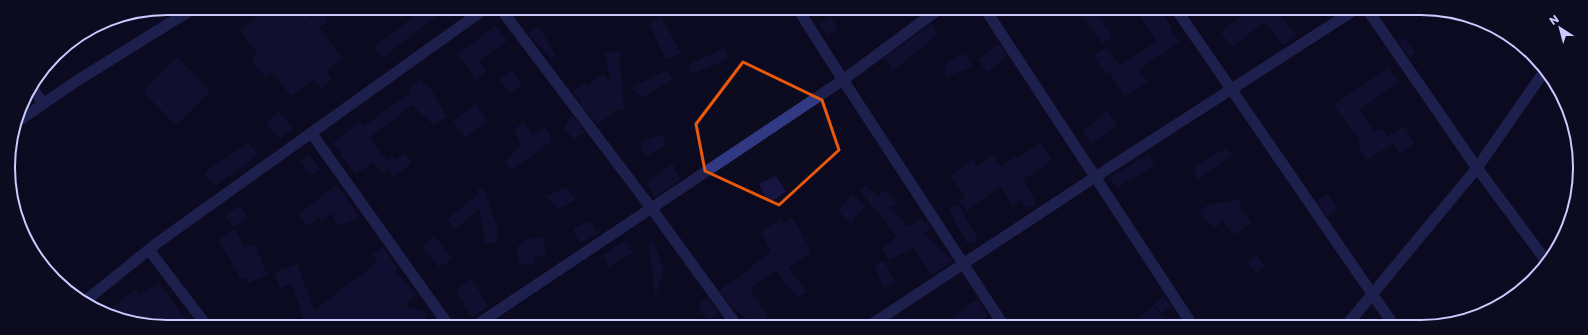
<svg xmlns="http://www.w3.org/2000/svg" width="1588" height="335" font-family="Poppins,sans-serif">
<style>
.building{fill:#181542}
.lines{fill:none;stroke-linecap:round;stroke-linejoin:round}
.minor{stroke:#323983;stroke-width:11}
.marked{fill:none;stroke:#e8590c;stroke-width:3;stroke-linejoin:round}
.rim{fill:none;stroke:#cacaff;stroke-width:2}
</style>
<rect width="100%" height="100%" fill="#0c0b20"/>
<path class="building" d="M254,8H302L311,19L321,11L328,21L319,28L343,59L326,71L332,79L321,88L314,79L291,96L272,72L265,77L251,59L258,54L240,30L260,15Z
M425,8H447L382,58L374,47Z
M1077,9H1094L1112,36L1103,44Z
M1135,9H1160L1172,28L1170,29L1180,42L1138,70L1148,82L1124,96L1109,71L1106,74L1093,55L1106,48L1119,65L1157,42Z
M1251,9H1281L1277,12L1296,35L1283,45L1265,22L1232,47L1221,32Z
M661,17L681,53L666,60L649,23Z
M831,17L837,28L827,35L819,24Z
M931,24L937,35L893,70L885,58Z
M496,26L507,41L479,61L487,71L476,79L457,54Z
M538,26L556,55L551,59L528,33Z
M1405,38L1415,52L1409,57L1399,42Z
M999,44L1007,56L987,72L978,60Z
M724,48L728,59L692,74L688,65Z
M619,50L624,109L615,110V107L613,109L616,112L597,124L580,103L582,101L574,92L585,83L588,86L603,74L610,81L605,53Z
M964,53L972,66L946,77L945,65Z
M177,57L210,91L176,125L143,91Z
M1388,68L1399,82L1359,110L1375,132L1382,128L1392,144L1367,160L1357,143L1360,142L1334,105Z
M512,70L522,84L510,93L499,79Z
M667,70L672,80L642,98L631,88Z
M421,79L426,86L428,85L447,116L434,125L412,105L369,138L387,161L392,156L395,160L405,153L412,163L394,177L388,169L382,173L373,163L355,174L333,143L361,121L364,126L411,92L409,88Z
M476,105L487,122L465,138L453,120Z
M1107,111L1117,126L1092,143L1083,131Z
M279,112L293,128L280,139L266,123Z
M572,115L585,132L574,139L564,128Z
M523,122L533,136L545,127L552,140L513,170L505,163L521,144L514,130Z
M1404,126L1415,144L1400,154L1388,137Z
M661,134L666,145L646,157L640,143Z
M248,142L258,155L215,186L204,173Z
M1041,143L1052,160L1023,180L1037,204L1025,208L1022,199L1012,205L1000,186L967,211L959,202L965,197L951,176L973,159L978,166L993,154L1001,167L1016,156L1018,158Z
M1227,148L1231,156L1196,180L1195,166Z
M309,154L320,169L311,175L300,160Z
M1149,155L1154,166L1117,187L1109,177Z
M673,164L680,180L655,197L646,183Z
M776,176L786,192L769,203L759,184Z
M337,185L359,217L338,226L332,213L322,221L319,217L306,226L298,214Z
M866,185L877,196L887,190L896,204L889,208L909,227L920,218L931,228L924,233L952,261L931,275L913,248L889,260L882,249L897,236L860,191Z
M565,187L576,200L556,209L547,196Z
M483,188L498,229L497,242L485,244L480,209L454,229L447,220L478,194V189Z
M852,194L866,206L851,222L838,211Z
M1328,194L1338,210L1327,216L1317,200Z
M1239,199L1241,211L1252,222L1234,235L1223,221L1215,228L1198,213L1208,205Z
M958,204L978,239L972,243H967L949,209Z
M239,206L247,217L234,227L225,216Z
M781,218L783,224L792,218L812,252L788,268L807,292L797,298L775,270L750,289L768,316L754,326L728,302L719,290L753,267L752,266L771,251L761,232Z
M591,221L597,234L580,243L573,229Z
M235,229L245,249L255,244L267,275L248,283L246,276L241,279L218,239Z
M435,236L452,259L439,267L422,246Z
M544,237L545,255L534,257L533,264H519L516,248L526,240Z
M625,241L633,252L609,267L603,255Z
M653,241L664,269L655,297L649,242Z
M383,247L398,269L395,271L417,294L405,305L427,313L422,326H315L311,320L306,323L291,283L280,288L274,273L297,264L314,310L378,262L372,254Z
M1256,254L1265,266L1256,273L1248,263Z
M884,261L895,283L884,288L874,265Z
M471,278L488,306L472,317L456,291Z
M159,283L190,326H147L105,312L136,290L140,296Z
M1163,296L1172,307L1161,313L1154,304Z
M708,298L718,312L710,321L700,308V303Z
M978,300L987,316L976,326H939L968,307L966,305Z
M1154,306L1170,326H1129Z"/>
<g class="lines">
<path class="minor" d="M500,8L652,209L737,326
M798,9L843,80L1004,326
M985,9L1193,326
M1176,9L1395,327
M1367,9L1477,168L1547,262
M32,88L43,103
M17,122L75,82L194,8
M312,134L449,326
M149,250L207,326
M84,302L157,243L486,8
M475,326L843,80L939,9
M869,326L1095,177L1356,9
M1345,327L1477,168L1546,69"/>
</g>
<path d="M0 0H1588V335H0ZM743,62L822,100L839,150L779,205L705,171L696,124Z" fill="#0c0b20" fill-opacity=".55" fill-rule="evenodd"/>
<path class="marked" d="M743,62L822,100L839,150L779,205L705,171L696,124Z"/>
<path d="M0 0H1588V335H0ZM167 15H1421A152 152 0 0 1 1573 167V168A152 152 0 0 1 1421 320H167A152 152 0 0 1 15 168V167A152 152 0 0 1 167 15Z" fill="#0c0b20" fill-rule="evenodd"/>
<path class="rim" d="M167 15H1421A152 152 0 0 1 1573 167V168A152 152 0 0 1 1421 320H167A152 152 0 0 1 15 168V167A152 152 0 0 1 167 15Z"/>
<g transform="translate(1560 28) rotate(324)" stroke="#0c0b20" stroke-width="3" paint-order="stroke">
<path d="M0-3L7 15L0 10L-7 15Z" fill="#cacaff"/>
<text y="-6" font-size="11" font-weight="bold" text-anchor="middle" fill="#cacaff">N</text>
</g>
</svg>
